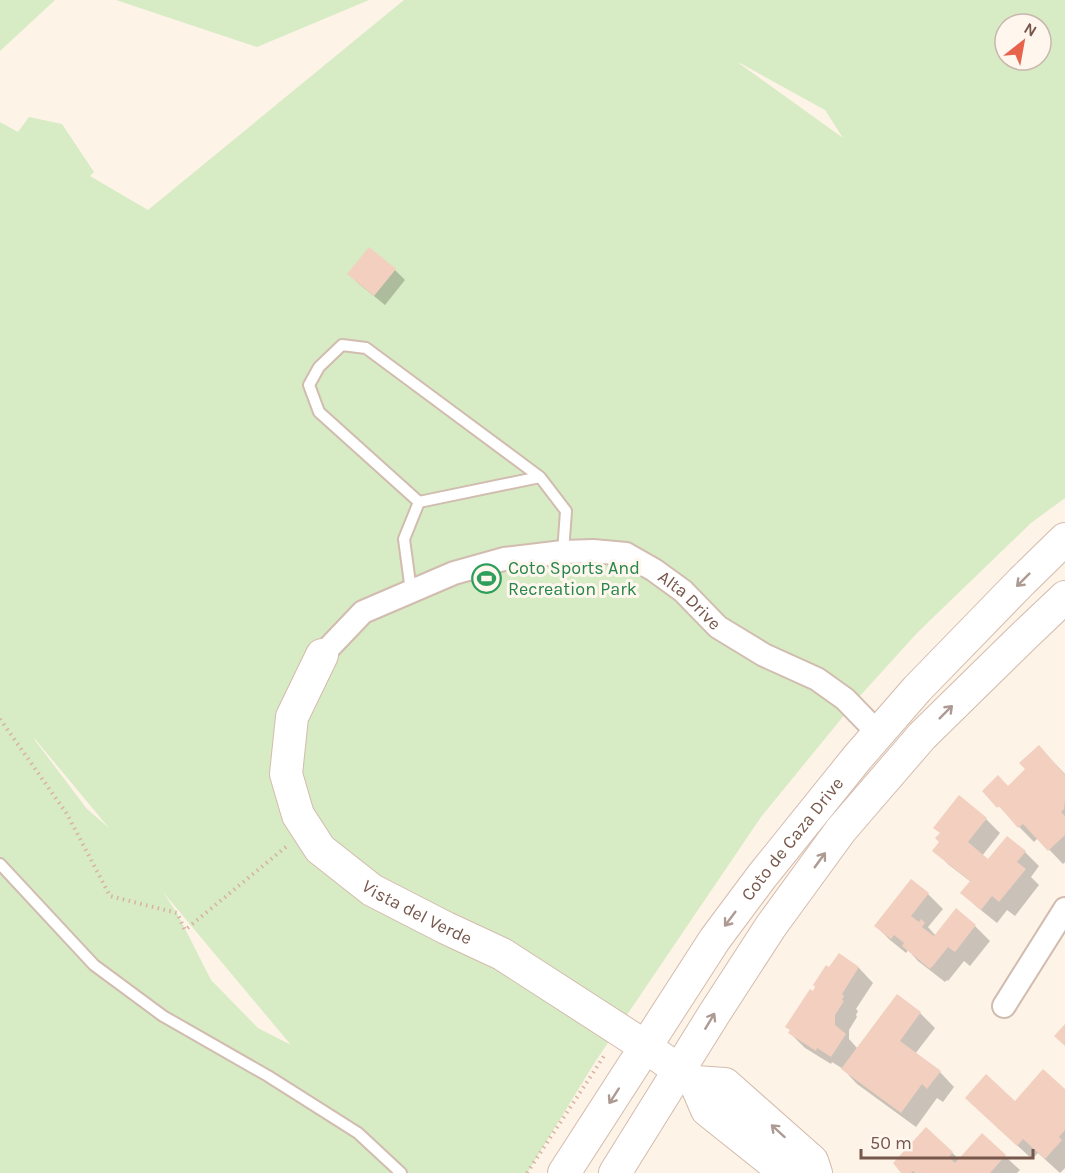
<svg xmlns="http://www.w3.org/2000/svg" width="1065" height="1173" font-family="Karla,sans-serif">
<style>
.green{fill:#d7ebc5;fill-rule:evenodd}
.shadow{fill:#0003}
.building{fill:#f2cfbe}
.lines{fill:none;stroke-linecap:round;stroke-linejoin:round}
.lane-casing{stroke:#d1bcaf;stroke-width:14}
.street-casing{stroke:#d1bcaf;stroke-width:26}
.secondary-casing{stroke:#d4bbad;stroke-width:34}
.path{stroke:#d8b2a1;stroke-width:4;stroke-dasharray:1.5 4.5;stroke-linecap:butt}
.lane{stroke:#fff;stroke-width:10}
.street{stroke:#fff;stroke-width:22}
.secondary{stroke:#fff;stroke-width:32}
.oneway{stroke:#ad9a93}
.labels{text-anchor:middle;stroke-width:6;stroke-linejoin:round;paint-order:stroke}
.leisure-label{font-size:18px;fill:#27864d;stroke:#fff7ee;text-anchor:start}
.street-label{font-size:18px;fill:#77574b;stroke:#fff7ee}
</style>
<rect width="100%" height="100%" fill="#fdf3e7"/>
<path class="green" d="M0,0H55L0,51Z
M116,0H369L257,47Z
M404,0H1065V498L1031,523L917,633L859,697L761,817L595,1062L527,1173H0V122L18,132L29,117L62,124L94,172L90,176L148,210ZM1005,24H1041V60H1005ZM740,63L825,110L843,138L740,64ZM34,739H35L109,828L87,809ZM163,892L291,1045L258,1028L211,980L177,913Z"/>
<path class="shadow" d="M369,249L395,270L405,280L385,305L359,284L349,274Z
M1039,747L1065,774V862L1063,864L1038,838L1034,842L984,791L1008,787L1028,769Z
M986,819L1000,833L982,856L989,861L1025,852L1039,866L1031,877L1039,885L1015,916L1007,910L997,923L977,907L962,893L971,882L949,865L934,850Z
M928,894L943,909L928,927L936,936L956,910L975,926L990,941L970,966L964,961L948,981L947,980L945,982L918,961L908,950L906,953L890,940L876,926Z
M839,955L859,968L873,983L856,1009L858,1011L856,1015L857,1017L849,1030V1039L858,1049L897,996L920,1013L935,1028L915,1054L940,1072L954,1087L943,1102L937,1098L916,1127L857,1084L843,1069L832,1062L831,1064L805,1048L790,1033L813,993Z
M1065,1091V1168L1060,1173L1038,1153L1032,1159L981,1112Z
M926,1129L960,1160L982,1135L1020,1170L1017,1173H903Z"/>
<path class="building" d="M369,247L396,269L374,296L347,274Z
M1039,745L1065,775V801L1064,809L1061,812L1065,816V835L1048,851L1023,824L1018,828L999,806L997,808L982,791L998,775L1008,786L1025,769L1019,763Z
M959,795L987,818L968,842L988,859L1007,836L1026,851L1017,862L1026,869L999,902L992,896L981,910L960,893L970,881L932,851L939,842L935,838L940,833L933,828Z
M911,879L929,893L911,916L919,922L921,919L925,923L922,927L934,936L956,908L976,925L955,952L948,947L932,967V966L930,969L902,946L904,943L894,935L891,939L874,926Z
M839,953L859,967L842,994L844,996L842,1000L844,1001L835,1015V1025L846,1034L831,1057L817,1048L816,1051L788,1033L790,1030L785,1027L810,989L813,991L815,987L813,985L826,965L829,967Z
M897,994L921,1012L900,1041L941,1071L927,1089L922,1084L901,1113L841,1069Z
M1065,1024V1046L1054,1036Z
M1043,1069L1065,1089V1130L1059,1137L1062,1140L1045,1159L1023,1139L1017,1146L965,1098L986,1074L1015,1101Z
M926,1127L953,1152L949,1157L955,1163L982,1133L1006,1155L990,1173H915L913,1171L911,1173H901L893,1163Z"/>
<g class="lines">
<defs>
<path id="lane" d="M419,502L319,412L309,385L319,367L342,345L366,348L540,477
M411,591L404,539L419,502L540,477L566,511L563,552
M0,864L94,965L163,1016L268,1076L358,1133L401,1173"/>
<g id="street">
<path id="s1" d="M322,655L363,612L454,573L504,559L563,552L593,551L626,554L654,570L683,591L718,627L764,655L817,679L845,699L878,733"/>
<path d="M1004,1006L1065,909"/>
</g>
<g id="secondary">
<path id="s2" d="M322,655L292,717L286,774L298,815L320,849L372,890L446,928L502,954L646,1047L695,1082L707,1110L786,1173"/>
<path d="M695,1082L725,1084L812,1161L816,1173"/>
<path id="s3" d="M564,1173L715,939L762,876L857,758L917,689L1022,581L1065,539"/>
<path d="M615,1173L714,1014L771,926L841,830L922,736L1025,635L1065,597"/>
</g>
</defs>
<use href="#lane" class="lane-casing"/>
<use href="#street" class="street-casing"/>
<use href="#secondary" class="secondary-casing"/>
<path class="path" d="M0,719L67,814L110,896L177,913L185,930L287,846
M527,1173L606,1053"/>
<use href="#lane" class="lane"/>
<use href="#street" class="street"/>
<use href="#secondary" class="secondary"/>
</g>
<defs><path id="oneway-shaft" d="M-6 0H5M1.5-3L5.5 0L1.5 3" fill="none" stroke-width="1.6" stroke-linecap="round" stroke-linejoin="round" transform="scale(1.5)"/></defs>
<g class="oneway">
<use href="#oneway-shaft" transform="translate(1023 580) rotate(135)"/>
<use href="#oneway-shaft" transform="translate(946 712) rotate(-45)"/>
<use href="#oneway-shaft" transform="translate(820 860) rotate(-54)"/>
<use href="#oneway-shaft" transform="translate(730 919) rotate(127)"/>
<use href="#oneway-shaft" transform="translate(710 1021) rotate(-59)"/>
<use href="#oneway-shaft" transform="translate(614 1096) rotate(123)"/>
<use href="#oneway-shaft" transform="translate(778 1131) rotate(-138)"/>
</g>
<defs>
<symbol id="stadium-ring" viewBox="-11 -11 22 22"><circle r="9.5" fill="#fff7ee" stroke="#2e9e5b" stroke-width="1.5"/><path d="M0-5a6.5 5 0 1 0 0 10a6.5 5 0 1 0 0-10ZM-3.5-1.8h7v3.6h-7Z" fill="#2e9e5b"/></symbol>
</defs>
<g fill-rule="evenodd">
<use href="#stadium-ring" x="470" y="562" width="33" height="33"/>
</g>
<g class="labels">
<g class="leisure-label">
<text x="508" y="574">Coto Sports And<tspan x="508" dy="21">Recreation Park</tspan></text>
</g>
<g class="street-label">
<text dy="6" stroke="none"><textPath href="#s1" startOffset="412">Alta Drive</textPath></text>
<text dy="6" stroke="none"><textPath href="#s3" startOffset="405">Coto de Caza Drive</textPath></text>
<text dy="6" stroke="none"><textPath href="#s2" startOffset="326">Vista del Verde</textPath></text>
</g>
</g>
<g transform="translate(1023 42) rotate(31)"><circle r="28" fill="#fff7ee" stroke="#c9b7ad" stroke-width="1.5"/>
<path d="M0-4.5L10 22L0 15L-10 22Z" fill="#e7634c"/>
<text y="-9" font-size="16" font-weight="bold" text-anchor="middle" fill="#77574b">N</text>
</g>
<path d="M861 1149v9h172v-9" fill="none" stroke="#77574b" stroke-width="3"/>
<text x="870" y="1149" font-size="18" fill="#77574b" stroke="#fff7ee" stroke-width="4.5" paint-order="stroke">50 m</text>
</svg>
